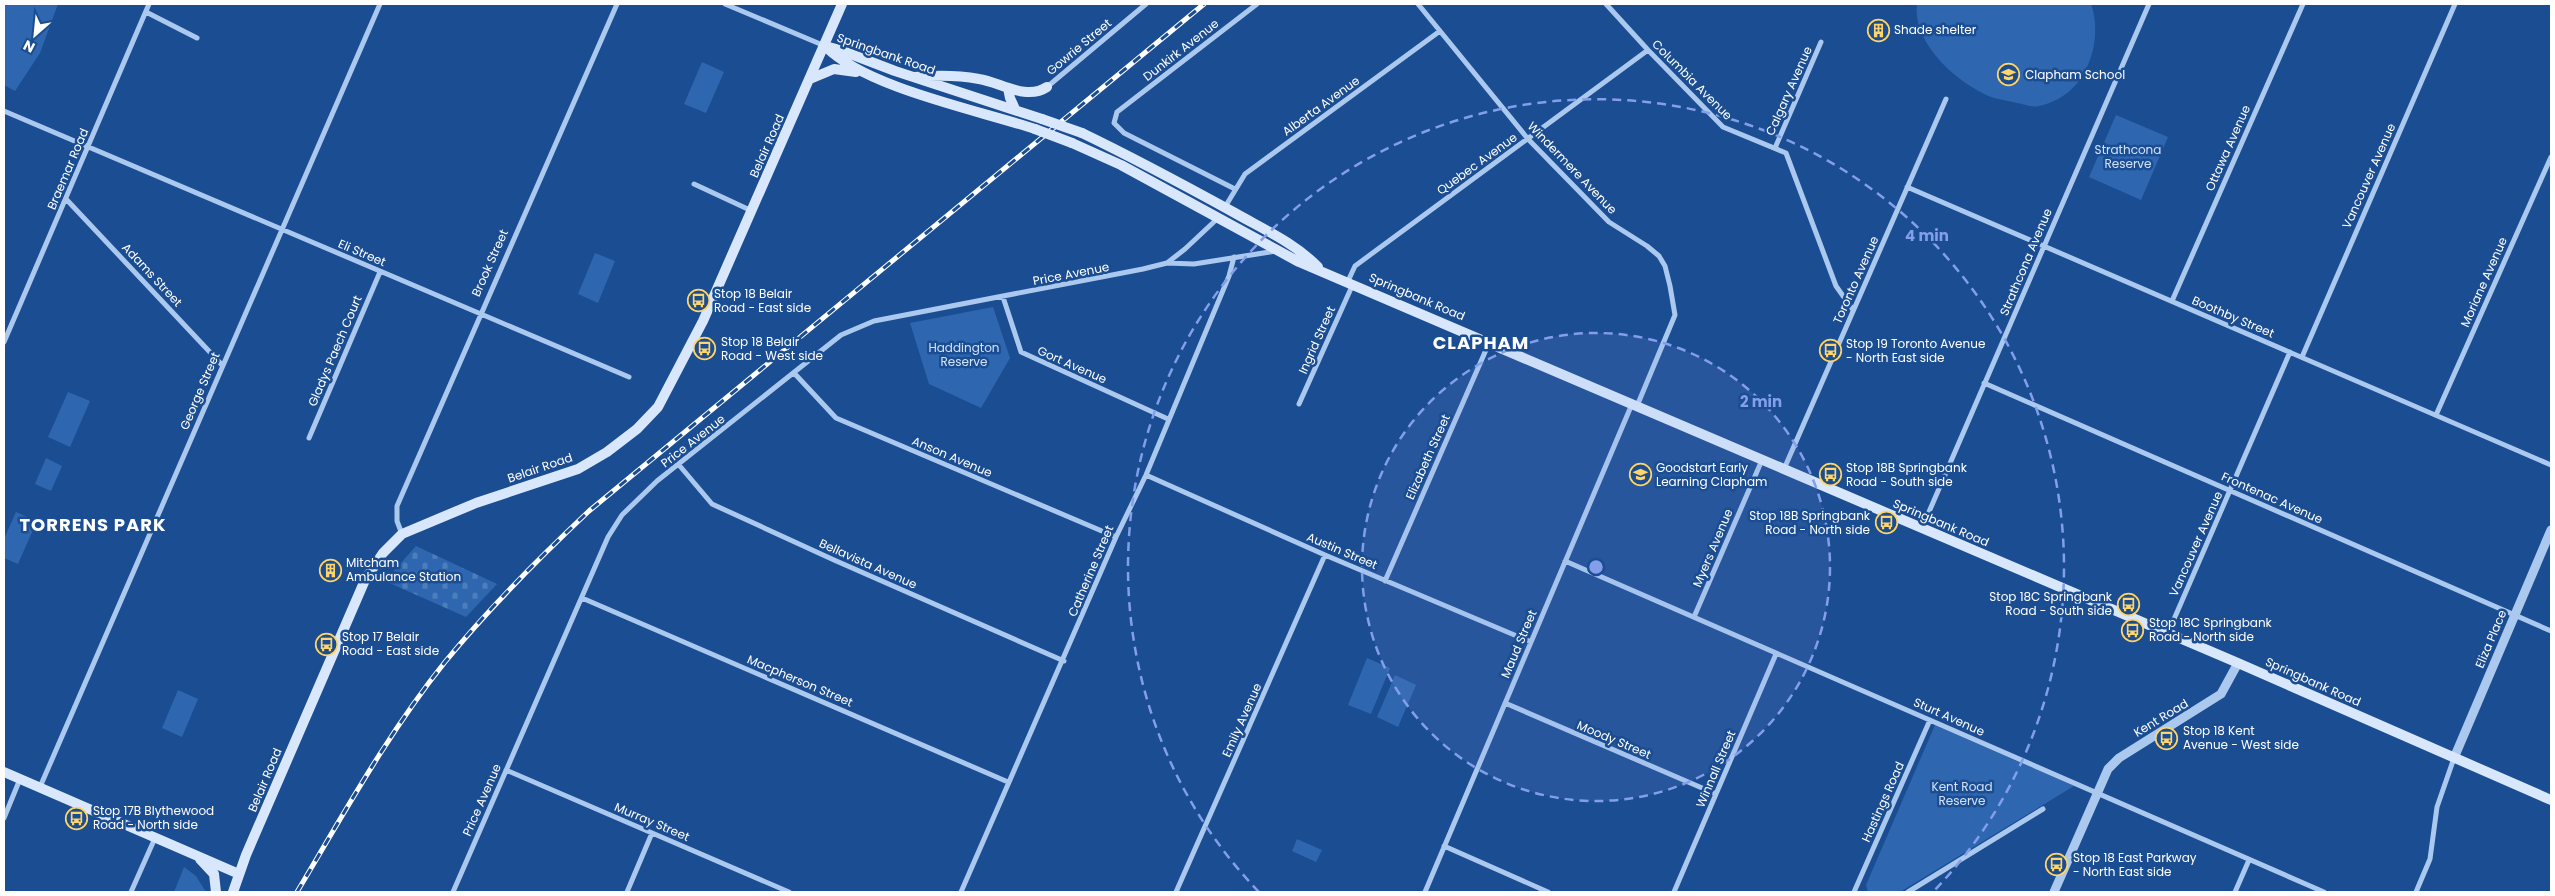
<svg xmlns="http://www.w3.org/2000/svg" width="2555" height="896" font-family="Poppins,sans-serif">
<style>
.green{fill:#2e67b0}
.cemetery{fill:url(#cemetery-stones)}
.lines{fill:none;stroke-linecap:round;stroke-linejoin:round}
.minor{stroke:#abc9ef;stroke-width:5}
.tertiary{stroke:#abc9ef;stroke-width:9}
.secondary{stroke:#d8e7fb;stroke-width:10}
.rail-casing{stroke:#fff;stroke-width:5}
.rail{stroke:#1b4d92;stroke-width:3;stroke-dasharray:9;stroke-linecap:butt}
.secondary-bridge{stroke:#d8e7fb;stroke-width:10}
.ring{fill:none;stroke:#839eea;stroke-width:2.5;stroke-dasharray:9 6}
.labels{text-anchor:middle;stroke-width:5;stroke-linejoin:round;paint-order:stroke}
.poi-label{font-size:12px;fill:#fff;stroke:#1b4d92;text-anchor:start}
.street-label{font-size:12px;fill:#fff;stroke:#1b4d92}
.park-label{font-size:12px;fill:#d1e3fb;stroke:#1b4d92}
.district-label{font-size:18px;font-weight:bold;letter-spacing:1px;fill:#fff;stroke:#1b4d92}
.centre{fill:#839eea;stroke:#1b4d92;stroke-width:2.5}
.ring-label{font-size:15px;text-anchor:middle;font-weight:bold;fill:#839eea;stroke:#1b4d92;stroke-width:5;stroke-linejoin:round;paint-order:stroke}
</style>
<defs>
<pattern id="cemetery-stones" width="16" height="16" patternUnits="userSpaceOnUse" patternTransform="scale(1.25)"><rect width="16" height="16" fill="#2e67b0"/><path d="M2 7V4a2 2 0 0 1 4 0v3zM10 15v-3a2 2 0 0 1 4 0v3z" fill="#4d7ebc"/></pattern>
</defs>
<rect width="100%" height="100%" fill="#1b4d92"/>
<path class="green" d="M4,4H58L40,53L15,91L4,85Z
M1917,4H2091C2098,23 2096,48 2087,67C2078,87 2062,101 2039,106C2033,108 2024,104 2017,103C2010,101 2001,100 1994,98C1959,85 1912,44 1917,4Z
M702,62L724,72L706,113L684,104Z
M2116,115L2168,137L2141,200L2089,177Z
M595,253L615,261L598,303L578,294Z
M993,307L1010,358L981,408L929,384L910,323Z
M68,392L90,401L70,447L48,437Z
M46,458L62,466L51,491L35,484Z
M16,512L37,521L18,564L4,558V539Z
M1367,658L1390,668L1371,714L1348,705Z
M1395,675L1416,685L1398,727L1377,717Z
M178,690L198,699L182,737L162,728Z
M1935,725L2074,786L1900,892H1868L1866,885Z
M1297,839L1322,850L1316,862L1292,851Z
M184,867L196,876L206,892H174Z"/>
<path class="cemetery" d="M416,546L497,584L466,617L385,581Z"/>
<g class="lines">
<path class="minor" d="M725,4L825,46
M1418,4L1528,139L1609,222L1647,246L1659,256L1665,266L1670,286L1675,315L1637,406
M1606,4L1648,50L1723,127L1786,153L1836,286L1853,310
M146,12L197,38
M1047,87L1146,4
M4,111L629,377
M1775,148L1821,42
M694,184L752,211
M1907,187L2551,465
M1235,189L1124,133L1114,123L1117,112L1257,4
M66,199L222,365
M1225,207L1245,174L1440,31
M1167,263L1185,249L1217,219
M1348,281L1355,266L1648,50
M1003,297L1021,352L1168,419
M2172,301L2303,4
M4,342L149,4
M2302,357L2455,4
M795,374L836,418L1116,537
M1984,383L2551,631
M1299,404L1353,284
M2436,415L2551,157
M309,438L380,272
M679,465L712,504L834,560L1064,661
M1784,469L1946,99
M1146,475L1325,555L1531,642
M1922,528L2149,4
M402,534L397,521V506L617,4
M1565,561L2324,892
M1385,581L1489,343
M582,598L1008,782
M1694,617L1762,460
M2168,633L2290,352
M1505,703L1716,794
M506,770L789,892
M40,787L380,4
M4,818L20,779
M1444,846L1548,892
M131,892L155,838
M453,892L608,537L622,515L657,481L841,335L874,321L1143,269L1167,263L1194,264L1276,251
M627,892L652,833
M961,892L1116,537L1146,475L1229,276L1234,257
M1176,892L1325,555
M1425,892L1632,404
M1674,892L1776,654
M1854,892L1930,720
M1908,892L2043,809
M2235,892L2249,860
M2416,892L2430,859L2437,807L2454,758"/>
<path class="tertiary" d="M2454,758L2551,530
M2054,892L2108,769L2119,758L2221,694L2238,663"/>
<path class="secondary" d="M825,46L840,50L895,71L1042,119
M826,47C867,88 978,110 1035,129
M915,77C937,75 957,75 979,79C1000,82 1026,101 1047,87
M810,79L834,69L856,72
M1008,88L1010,98L1015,109
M1082,133C1134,158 1184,185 1235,213C1263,229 1295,243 1318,267
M1072,143L1121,165L1299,262L2238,663L2551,800
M4,772L239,874
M200,859L214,874L216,892
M233,892L246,855L365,580L383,553L402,534L476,503L578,469L607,452L637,429L658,407L703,321L842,4"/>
<defs>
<path id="rail" d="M297,892C343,815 388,733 445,662C489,608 538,559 589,511L1204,4"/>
</defs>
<use href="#rail" class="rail-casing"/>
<use href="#rail" class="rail"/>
<path class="secondary-bridge" d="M1042,119L1082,133
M1035,129L1072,143"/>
</g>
<circle cx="1596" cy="567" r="234" fill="#839eea" fill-opacity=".12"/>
<g class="ring">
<circle cx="1596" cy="567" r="234"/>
<path d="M1259 892A468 468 0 1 1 1933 892"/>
</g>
<defs>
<symbol id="building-ring" viewBox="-11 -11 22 22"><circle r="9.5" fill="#1b4d92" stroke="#ffd569" stroke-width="1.5"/><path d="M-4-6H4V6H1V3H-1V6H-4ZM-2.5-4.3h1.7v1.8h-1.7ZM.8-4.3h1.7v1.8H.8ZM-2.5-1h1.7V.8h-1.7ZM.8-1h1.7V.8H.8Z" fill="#ffd569"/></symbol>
<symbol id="school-ring" viewBox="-11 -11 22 22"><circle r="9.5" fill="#1b4d92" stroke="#ffd569" stroke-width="1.5"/><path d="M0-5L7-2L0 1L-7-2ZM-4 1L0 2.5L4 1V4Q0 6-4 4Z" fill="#ffd569"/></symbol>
<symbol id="bus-ring" viewBox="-11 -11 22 22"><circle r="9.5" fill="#1b4d92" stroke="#ffd569" stroke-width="1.5"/><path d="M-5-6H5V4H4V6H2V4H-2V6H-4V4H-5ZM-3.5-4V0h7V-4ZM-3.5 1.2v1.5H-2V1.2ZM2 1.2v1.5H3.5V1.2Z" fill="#ffd569"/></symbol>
</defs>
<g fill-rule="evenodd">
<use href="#building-ring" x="1866" y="18" width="25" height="25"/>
<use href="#school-ring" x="1996" y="62" width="25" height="25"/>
<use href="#bus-ring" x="686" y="288" width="25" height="25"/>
<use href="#bus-ring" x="692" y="336" width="25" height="25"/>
<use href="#bus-ring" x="1818" y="338" width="25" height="25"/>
<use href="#school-ring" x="1628" y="462" width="25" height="25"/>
<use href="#bus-ring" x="1818" y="462" width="25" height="25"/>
<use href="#bus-ring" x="1874" y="510" width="25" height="25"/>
<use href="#building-ring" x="318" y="558" width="25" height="25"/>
<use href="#bus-ring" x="2116" y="592" width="25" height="25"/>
<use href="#bus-ring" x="2120" y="618" width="25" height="25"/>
<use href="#bus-ring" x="314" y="632" width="25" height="25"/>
<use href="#bus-ring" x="2154" y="726" width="25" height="25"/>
<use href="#bus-ring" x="64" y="806" width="25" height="25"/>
<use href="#bus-ring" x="2044" y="852" width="25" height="25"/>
</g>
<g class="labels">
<g class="poi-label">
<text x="1894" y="34">Shade shelter</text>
<text x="2025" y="79">Clapham School</text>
<text x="714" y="298">Stop 18 Belair<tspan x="714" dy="14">Road - East side</tspan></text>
<text x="721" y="346">Stop 18 Belair<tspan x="721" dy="14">Road - West side</tspan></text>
<text x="1846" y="348">Stop 19 Toronto Avenue<tspan x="1846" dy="14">- North East side</tspan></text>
<text x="1656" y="472">Goodstart Early<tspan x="1656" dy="14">Learning Clapham</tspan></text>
<text x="1846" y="472">Stop 18B Springbank<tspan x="1846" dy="14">Road - South side</tspan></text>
<text x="1870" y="520" text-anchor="end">Stop 18B Springbank<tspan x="1870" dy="14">Road - North side</tspan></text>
<text x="346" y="567">Mitcham<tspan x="346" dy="14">Ambulance Station</tspan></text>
<text x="2112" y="601" text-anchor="end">Stop 18C Springbank<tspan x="2112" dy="14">Road - South side</tspan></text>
<text x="2149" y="627">Stop 18C Springbank<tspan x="2149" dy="14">Road - North side</tspan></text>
<text x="342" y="641">Stop 17 Belair<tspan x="342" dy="14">Road - East side</tspan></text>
<text x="2183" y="735">Stop 18 Kent<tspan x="2183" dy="14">Avenue - West side</tspan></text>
<text x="93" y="815">Stop 17B Blythewood<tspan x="93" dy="14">Road - North side</tspan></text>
<text x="2073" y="862">Stop 18 East Parkway<tspan x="2073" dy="14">- North East side</tspan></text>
</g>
<g class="street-label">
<text transform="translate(1079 47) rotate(-40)" y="4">Gowrie Street</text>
<text transform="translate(1181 50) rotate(-38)" y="4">Dunkirk Avenue</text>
<text transform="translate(886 54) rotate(19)" y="4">Springbank Road</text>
<text transform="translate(1692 80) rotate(45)" y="4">Columbia Avenue</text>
<text transform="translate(1789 91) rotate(-66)" y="4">Calgary Avenue</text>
<text transform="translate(1321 106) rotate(-36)" y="4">Alberta Avenue</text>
<text transform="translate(767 146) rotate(-66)" y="4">Belair Road</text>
<text transform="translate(2228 148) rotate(-66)" y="4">Ottawa Avenue</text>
<text transform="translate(1477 164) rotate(-36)" y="4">Quebec Avenue</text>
<text transform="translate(1572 168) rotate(46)" y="4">Windermere Avenue</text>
<text transform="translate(68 169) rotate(-67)" y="4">Braemar Road</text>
<text transform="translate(2369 176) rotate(-66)" y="4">Vancouver Avenue</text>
<text transform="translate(362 253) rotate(23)" y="4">Eli Street</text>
<text transform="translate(2026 262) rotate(-67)" y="4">Strathcona Avenue</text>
<text transform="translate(490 263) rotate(-66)" y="4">Brook Street</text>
<text transform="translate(1071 274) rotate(-11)" y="4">Price Avenue</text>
<text transform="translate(152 275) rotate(47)" y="4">Adams Street</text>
<text transform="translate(1856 280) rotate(-66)" y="4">Toronto Avenue</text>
<text transform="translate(2484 282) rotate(-66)" y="4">Moriane Avenue</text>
<text transform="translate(1417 297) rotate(23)" y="4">Springbank Road</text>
<text transform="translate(2233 317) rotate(23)" y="4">Boothby Street</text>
<text transform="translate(1317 340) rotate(-66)" y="4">Ingrid Street</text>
<text transform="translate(335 351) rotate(-67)" y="4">Gladys Paech Court</text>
<text transform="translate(1072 365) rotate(24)" y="4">Gort Avenue</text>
<text transform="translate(200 391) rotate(-67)" y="4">George Street</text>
<text transform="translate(693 441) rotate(-38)" y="4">Price Avenue</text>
<text transform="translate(952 457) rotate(23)" y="4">Anson Avenue</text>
<text transform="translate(1428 457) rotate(-66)" y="4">Elizabeth Street</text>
<text transform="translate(540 468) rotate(-19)" y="4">Belair Road</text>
<text transform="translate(2272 498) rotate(24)" y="4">Frontenac Avenue</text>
<text transform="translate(1941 523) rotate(23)" y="4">Springbank Road</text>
<text transform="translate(2196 544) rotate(-66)" y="4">Vancouver Avenue</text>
<text transform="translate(1713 548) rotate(-67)" y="4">Myers Avenue</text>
<text transform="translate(1342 551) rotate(23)" y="4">Austin Street</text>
<text transform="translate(868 564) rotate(24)" y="4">Bellavista Avenue</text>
<text transform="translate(1091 571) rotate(-67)" y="4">Catherine Street</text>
<text transform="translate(2491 639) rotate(-67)" y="4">Eliza Place</text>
<text transform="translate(1519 644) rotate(-67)" y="4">Maud Street</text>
<text transform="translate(800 681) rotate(23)" y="4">Macpherson Street</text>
<text transform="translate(2313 682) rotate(24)" y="4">Springbank Road</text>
<text transform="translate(1949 717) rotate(24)" y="4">Sturt Avenue</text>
<text transform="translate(2161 718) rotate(-31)" y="4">Kent Road</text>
<text transform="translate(1242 720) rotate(-66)" y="4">Emily Avenue</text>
<text transform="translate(1614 740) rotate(23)" y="4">Moody Street</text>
<text transform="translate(1716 769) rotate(-67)" y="4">Winnall Street</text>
<text transform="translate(265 780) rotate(-67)" y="4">Belair Road</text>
<text transform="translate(482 800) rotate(-66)" y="4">Price Avenue</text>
<text transform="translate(1883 802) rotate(-66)" y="4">Hastings Road</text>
<text transform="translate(652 822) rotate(23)" y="4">Murray Street</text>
</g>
<g class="park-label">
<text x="2128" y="154">Strathcona<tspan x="2128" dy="14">Reserve</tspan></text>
<text x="964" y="352">Haddington<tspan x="964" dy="14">Reserve</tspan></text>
<text x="1962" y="791">Kent Road<tspan x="1962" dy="14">Reserve</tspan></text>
</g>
<g class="district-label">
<text x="1481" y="349">CLAPHAM</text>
<text x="93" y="531">TORRENS PARK</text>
</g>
</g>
<circle cx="1596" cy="567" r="8" class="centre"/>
<g class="ring-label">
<text x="1927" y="241">4 min</text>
<text x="1761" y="407">2 min</text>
</g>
<rect width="2555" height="896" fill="none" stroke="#ffffff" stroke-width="10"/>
<g transform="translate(35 35) rotate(207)" stroke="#1b4d92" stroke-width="4" paint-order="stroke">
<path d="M0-4L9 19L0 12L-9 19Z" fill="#ffffff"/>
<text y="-8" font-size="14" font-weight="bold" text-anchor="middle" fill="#ffffff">N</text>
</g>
</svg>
